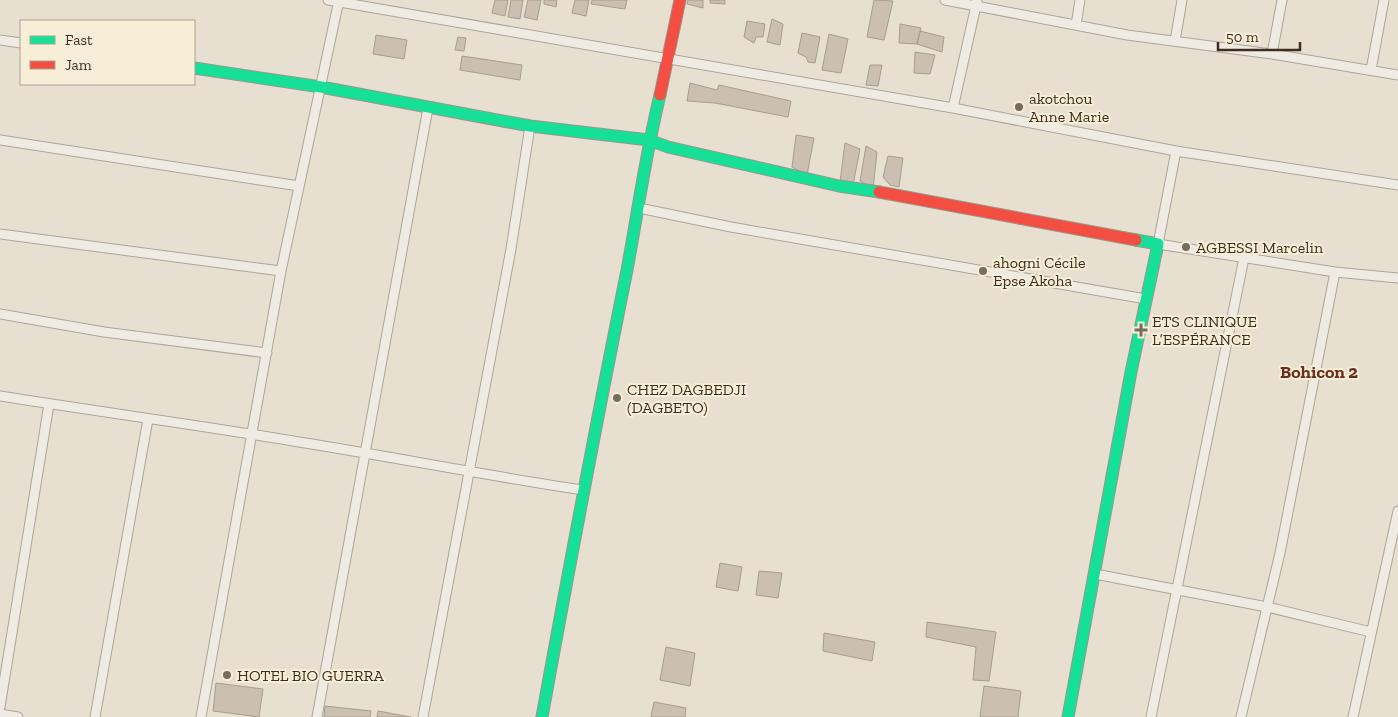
<svg xmlns="http://www.w3.org/2000/svg" width="1398" height="717" font-family="'Zilla Slab',serif">
<style>
.building{fill:#cbbfb2;stroke:#a89c90}
.lines{fill:none;stroke-linecap:round;stroke-linejoin:round}
.street-casing{stroke:#ada599;stroke-width:11}
.fast-casing{stroke:#9c958a;stroke-width:13}
.jam-casing{stroke:#9c958a;stroke-width:13}
.street{stroke:#efebe3;stroke-width:9}
.fast{stroke:#16e098;stroke-width:11}
.jam{stroke:#f24e42;stroke-width:11}
.poi-dot{fill:#786c5e;stroke:#f7eed8;stroke-width:2}
.labels{text-anchor:middle;stroke-width:4;stroke-linejoin:round;paint-order:stroke}
.poi-label{font-size:16px;fill:#3d2e20;stroke:#f7eed8;text-anchor:start}
.neighbourhood-label{font-size:18px;font-weight:bold;fill:#6b2e1e;stroke:#f7eed8}
</style>
<rect width="100%" height="100%" fill="#e7e0d1"/>
<path class="building" d="M495,0H508L505,16L492,13Z
M511,0H523L520,19L508,17Z
M528,0H541L537,20L524,17Z
M544,0H557L556,7L544,4Z
M575,0H589L586,16L572,13Z
M592,0H627L625,9L591,4Z
M688,0H703V8L687,4Z
M710,0H725V4L710,3Z
M874,0L893,1L884,40L867,37Z
M772,19L783,24L780,45L767,42Z
M747,21L765,24L763,37H756L754,43L744,37Z
M900,24L921,28L917,44L899,43Z
M920,31L944,37L942,52L917,44Z
M802,33L820,37L815,63L808,62L806,57L798,53Z
M829,34L848,39L841,73L822,70Z
M376,35L407,40L404,59L373,54Z
M458,37L466,38L464,51L455,50Z
M915,52L935,55L930,74L914,73Z
M462,56L522,65L520,80L460,70Z
M870,65H882L878,86L866,85Z
M690,83L717,90L719,85L791,101L788,117L715,103L687,101Z
M796,135L814,138L807,175L792,167Z
M845,143L860,149L853,185L840,182Z
M866,146L877,152L873,189L860,181Z
M888,156L903,158L899,187L890,185L883,177Z
M720,563L742,567L738,591L716,587Z
M759,571L782,573L778,598L756,595Z
M927,622L996,632L989,681L973,680L976,647L926,637Z
M824,633L875,642L872,661L823,651Z
M666,647L695,653L690,686L660,680Z
M216,683L263,689L259,717L213,711Z
M984,686L1021,691L1018,717H980Z
M654,702L686,708L685,717H651Z
M325,706L371,711L370,717H324Z
M378,711L411,717H377Z"/>
<g class="lines">
<defs>
<path id="street" d="M328,0L953,108L1176,151L1398,185
M945,0L1127,35L1272,54L1398,75
M1076,25L1080,0
M0,40L21,43
M1175,41L1182,0
M1272,54L1282,0
M1371,70L1384,0
M953,108L977,1
M0,140L299,186
M1176,151L1158,244L1335,272L1398,278
M639,208L731,227L1146,299
M0,234L281,271
M0,314L104,332L267,353
M0,396C100,412 200,425 299,442C394,457 488,476 583,490
M1095,574L1267,607L1371,632
M0,707L49,404
M0,714L18,717
M95,717L148,419
M201,717L281,271L339,0
M317,717L428,108
M423,717L511,249L530,126
M1151,717L1244,258
M1241,717L1280,553L1335,272
M1353,717L1398,511"/>
<path id="fast" d="M194,68L321,87L530,126L649,140L668,147L839,186L879,192
M542,717C569,568 597,419 627,270C638,211 646,152 660,95
M1068,717L1131,372L1158,244L1136,240"/>
<path id="jam" d="M660,95L680,0
M879,192L1136,240"/>
</defs>
<use href="#street" class="street-casing"/>
<use href="#fast" class="fast-casing"/>
<use href="#jam" class="jam-casing"/>
<use href="#street" class="street"/>
<use href="#fast" class="fast"/>
<use href="#jam" class="jam"/>
</g>
<g class="poi-dot">
<circle cx="1019" cy="107" r="5"/>
<circle cx="1186" cy="247" r="5"/>
<circle cx="983" cy="271" r="5"/>
<path d="M1138.5 322.5h5v5h5v5h-5v5h-5v-5h-5v-5h5z"/>
<circle cx="617" cy="398" r="5"/>
<circle cx="227" cy="675" r="5"/>
</g>
<g class="labels">
<g class="poi-label">
<text x="1029" y="104">akotchou<tspan x="1029" dy="18">Anne Marie</tspan></text>
<text x="1196" y="253">AGBESSI Marcelin</text>
<text x="993" y="268">ahogni Cécile<tspan x="993" dy="18">Epse Akoha</tspan></text>
<text x="1152" y="327">ETS CLINIQUE<tspan x="1152" dy="18">L’ESPÉRANCE</tspan></text>
<text x="627" y="395">CHEZ DAGBEDJI<tspan x="627" dy="18">(DAGBETO)</tspan></text>
<text x="237" y="681">HOTEL BIO GUERRA</text>
</g>
<g class="neighbourhood-label">
<text x="1319" y="378">Bohicon 2</text>
</g>
</g>
<rect x="20" y="20" width="175" height="65" fill="#f7eed8" stroke="#ada18e"/>
<rect x="30" y="36" width="25" height="8" fill="#16e098" stroke="#ada18e"/>
<text x="65" y="45" font-size="15" fill="#3d2e20">Fast</text>
<rect x="30" y="61" width="25" height="8" fill="#f24e42" stroke="#ada18e"/>
<text x="65" y="70" font-size="15" fill="#3d2e20">Jam</text>
<path d="M1218 42v8h82v-8" fill="none" stroke="#3d2e20" stroke-width="2.5"/>
<text x="1226" y="42" font-size="15" fill="#3d2e20" stroke="#f7eed8" stroke-width="4" paint-order="stroke">50 m</text>
</svg>
